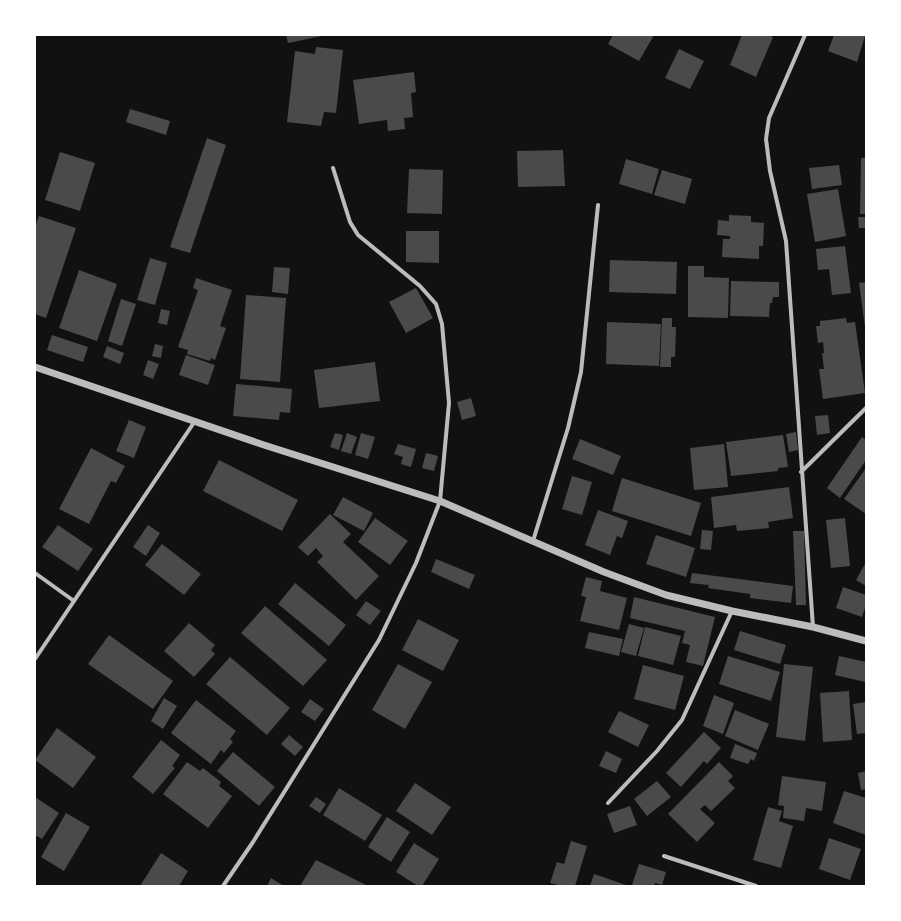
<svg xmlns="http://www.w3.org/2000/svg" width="901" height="921" font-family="'Space Grotesk',sans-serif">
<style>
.building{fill:#4a4a4a}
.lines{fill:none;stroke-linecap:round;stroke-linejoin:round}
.minor{stroke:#bcbcbc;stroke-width:4}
.tertiary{stroke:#bcbcbc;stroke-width:7}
</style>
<rect width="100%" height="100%" fill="#111"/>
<path class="building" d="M286,35H322V36L288,43Z
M613,35H654L639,61L608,44Z
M742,35H768L773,37L756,77L730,65Z
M834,35L865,36L857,62L828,51Z
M316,47L343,50L336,113L324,112L321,126L287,122L295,51L315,54Z
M679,49L704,61L690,89L665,78Z
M414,72L416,92L411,93L413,117L404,118L405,129L388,131L387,120L359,124L353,80Z
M130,109L170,121L166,135L126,122Z
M207,138L226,145L190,253L170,247Z
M563,150L565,186L518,187L517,151Z
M60,152L95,163L80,211L45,200Z
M861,158H866V214H860Z
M626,159L659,169L652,194L619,184Z
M839,165L842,185L812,189L809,168Z
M409,169L443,170L442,214L407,213Z
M662,170L692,179L685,204L654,195Z
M838,189L846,236L815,242L807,194Z
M729,215L751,216V222L764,223L763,246H759V259L722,257L723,239H730V236L717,235L718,220L729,221Z
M39,216L76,228L46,318L35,314V227Z
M858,217H866V228H859Z
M406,231H439V263L406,262Z
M845,246L851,293L832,295L829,269L818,270L816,249Z
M150,258L167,263L155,305L137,300Z
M610,260L677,262L676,294L609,292Z
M688,266H704V277L729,278L728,318L688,317Z
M274,267L290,268L288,294L272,292Z
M79,270L117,284L97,341L59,328Z
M196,278L232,290L220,326L226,328L215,360L211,358L210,361L187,354L188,350L178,347L198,290L193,288Z
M731,281L779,282V297H773L772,303H770L769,317L730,316Z
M866,282V327H865L859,283Z
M416,288L433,318L406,333L389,302Z
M246,295L286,298L280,382L240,379Z
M121,299L136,304L122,346L108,341Z
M161,309L170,311L167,325L158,323Z
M662,318H672V327H676L675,357H671V367H660Z
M846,318L847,323L855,322L865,393L823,399L819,369H824L822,353H824L823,342L818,343L816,326H820V321Z
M607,322L661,324L659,366L606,364Z
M52,335L88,347L83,362L47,350Z
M155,344L163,346L161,358L152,356Z
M107,346L124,353L120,364L103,357Z
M186,355L215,365L208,385L179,375Z
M148,360L159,364L153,379L143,375Z
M375,362L380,401L319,408L314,370Z
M236,384L292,389L290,413L280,412L279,420L233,416Z
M471,398L476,416L462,420L457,402Z
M828,415L830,433L817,435L815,416Z
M129,420L146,427L134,458L116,451Z
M796,432L798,450L789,452L786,434Z
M335,433L343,435L339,450L330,447Z
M347,433L357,437L351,454L341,451Z
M361,433L375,437L368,459L355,455Z
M783,435L788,467L778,468V471L731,476L726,442Z
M862,437L866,440V460L840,498L827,488Z
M580,439L621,456L613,475L572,459Z
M398,444L416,449L411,467L401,464L403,457L394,454Z
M724,444L728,487L694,490L690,448Z
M91,448L125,466L116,483L111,481L89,524L59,509Z
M426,453L438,456L434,471L422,468Z
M219,460L298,500L282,531L203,491Z
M866,468V514L844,499Z
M572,476L592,482L582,515L562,509Z
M622,478L701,503L691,536L612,511Z
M789,487L793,518L768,522L769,528L737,531L736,525L714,528L711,497Z
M343,497L373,513L364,531L333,515Z
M598,510L628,521L622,538L617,536L610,555L585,545Z
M330,514L351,534L343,542L379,576L356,600L317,562L323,556L316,548L308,556L298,547Z
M375,518L408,541L390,565L358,542Z
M845,518L850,566L831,568L826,520Z
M58,525L93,549L78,571L42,547Z
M148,525L160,533L146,556L133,547Z
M702,530L713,531L711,550L700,549Z
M793,531H804L806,605H796Z
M656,535L695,548L686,577L646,564Z
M162,544L201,574L184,595L145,565Z
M436,559L475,575L469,589L431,572Z
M866,562V586L856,580Z
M692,573L793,586L791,603L750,598V594L708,588L709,585L690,583Z
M586,577L602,581L600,591L627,598L619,630L580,621L586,597L581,596Z
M295,583L346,625L329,646L278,604Z
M843,587L866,595V605L862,617L836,608Z
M634,597L715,617L703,666L686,662L690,645L682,643L685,631L630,618Z
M366,601L381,611L370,625L356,615Z
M265,606L327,660L303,686L241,633Z
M418,619L459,640L443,671L402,650Z
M189,623L215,645L211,650L215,654L194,677L164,651Z
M629,624L644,628L636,656L621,652Z
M645,627L681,636L673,665L638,656Z
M740,631L786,645L780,664L734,650Z
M589,632L623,639L619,656L585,648Z
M109,635L173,681L153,709L88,664Z
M728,656L780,672L771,701L719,684Z
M839,656L866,662L865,682L835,675Z
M230,657L290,708L267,735L206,684Z
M398,664L432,682L405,729L372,710Z
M784,664L813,667L805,741L776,737Z
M643,665L684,676L675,710L634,699Z
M849,691L852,740L823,742L820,693Z
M714,695L734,703L723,734L703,726Z
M164,698L177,706L163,729L151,721Z
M310,699L324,709L315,721L301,712Z
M196,700L236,731L230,739L233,742L224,753L221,750L211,764L171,733Z
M866,702V733L857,734L853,704Z
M735,710L769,724L758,750L725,736Z
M619,711L649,725L638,747L608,732Z
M57,728L96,757L73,788L35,760Z
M704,732L721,748L707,764L704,761L681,787L666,773Z
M289,735L303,747L295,756L281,744Z
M161,740L180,755L172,766L175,768L153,794L132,777Z
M735,744L757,753L754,761L751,759L748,764L730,758Z
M606,751L622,759L616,773L599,766Z
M233,752L275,787L259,806L217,771Z
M187,762L200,771L203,768L221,782L219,786L232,796L208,828L163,794Z
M719,762L733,776L728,781L735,788L711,811L705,805L700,809L715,823L697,842L668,814Z
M866,771V789L861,790L858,773Z
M782,776L826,782L822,811L806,808L804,821L783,818L784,806L778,805Z
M657,781L671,797L647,816L634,799Z
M415,783L451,807L432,835L396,811Z
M339,788L382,815L365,841L323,815Z
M844,791L866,798V835L833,823Z
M35,797L59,813L42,839L35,835Z
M316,797L326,804L320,813L309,806Z
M630,806L637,825L614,833L607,814Z
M768,807L782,811L779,821L793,826L781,868L753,860Z
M66,813L90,827L64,871L41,857Z
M387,817L410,832L391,862L368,847Z
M829,838L861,849L850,880L819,869Z
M571,841L587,846L575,886H562L550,883L557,862L564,864Z
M414,843L439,859L422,886H418L396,872Z
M161,853L188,871L179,886H140Z
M316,860L368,886H300Z
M639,864L666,872L662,885L655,883L654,886L632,885Z
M594,874L629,886H590Z
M271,878L284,886H267Z"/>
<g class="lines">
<path class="minor" d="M805,35L769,118L766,139L770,171L786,241L813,627
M801,472L866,408
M533,541L568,428L581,372L598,205
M35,573L74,601
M35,659L195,421
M608,803L657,751L682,720L732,611
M664,856L756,886
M223,886L253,842L379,640L416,563L440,501L449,403L442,324L436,304L420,286L358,235L350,222L333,168"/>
<path class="tertiary" d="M35,367L264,445L440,501L604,572L666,595L732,611L813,627L866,641"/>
</g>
<rect width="901" height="921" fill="none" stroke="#ffffff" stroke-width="72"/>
</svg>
